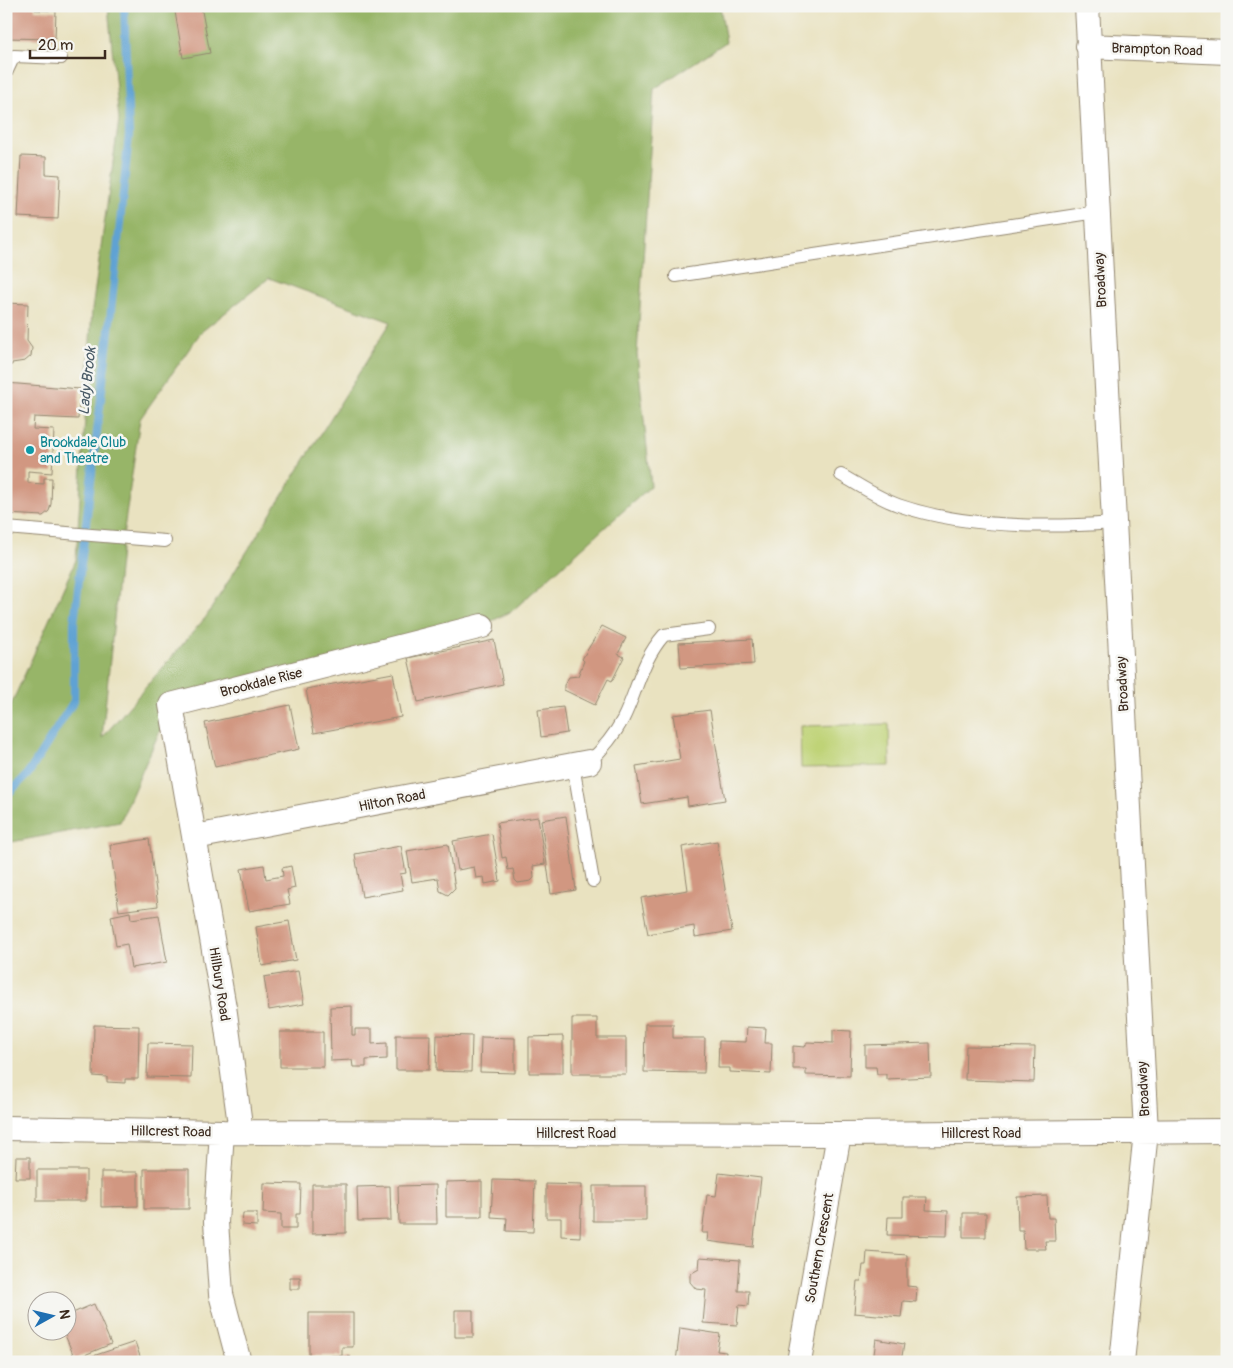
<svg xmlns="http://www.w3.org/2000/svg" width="1233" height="1368" font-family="Pangolin,sans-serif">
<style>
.green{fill:#bfd377;stroke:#7d7e4a}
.forest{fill:#97b568;stroke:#697043;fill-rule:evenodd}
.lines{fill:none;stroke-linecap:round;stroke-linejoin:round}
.stream{stroke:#5fa2d3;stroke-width:8}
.building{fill:#d19781}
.lane-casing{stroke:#92866f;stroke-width:14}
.street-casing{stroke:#92866f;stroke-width:26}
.lane{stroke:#fff;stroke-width:12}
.street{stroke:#fff;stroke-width:24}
.culture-dot{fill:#0f9aa8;stroke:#f6f6f2;stroke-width:2}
.labels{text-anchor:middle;stroke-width:5;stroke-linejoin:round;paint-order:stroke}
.street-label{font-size:14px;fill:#3b2a1e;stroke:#f6f6f2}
.culture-label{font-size:14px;fill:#0d838f;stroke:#f6f6f2;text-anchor:start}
.water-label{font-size:15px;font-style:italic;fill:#495a66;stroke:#f6f6f2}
</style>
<rect width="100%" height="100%" fill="#f6f6f2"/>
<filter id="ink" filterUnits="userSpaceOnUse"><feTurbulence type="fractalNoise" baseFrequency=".02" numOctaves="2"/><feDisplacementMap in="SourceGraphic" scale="10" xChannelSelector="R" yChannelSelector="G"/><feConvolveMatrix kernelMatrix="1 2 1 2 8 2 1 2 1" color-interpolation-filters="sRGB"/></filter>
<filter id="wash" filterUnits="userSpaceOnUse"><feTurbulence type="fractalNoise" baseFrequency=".0096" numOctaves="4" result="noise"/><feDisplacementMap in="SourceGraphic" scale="20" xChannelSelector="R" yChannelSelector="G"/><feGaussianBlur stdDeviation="1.12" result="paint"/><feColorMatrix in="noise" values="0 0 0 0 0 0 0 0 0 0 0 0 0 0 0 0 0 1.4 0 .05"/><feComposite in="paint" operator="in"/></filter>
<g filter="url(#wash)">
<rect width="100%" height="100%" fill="#e9e2c0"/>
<path class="green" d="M889,724L890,766L801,768L800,726Z"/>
<path class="forest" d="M108,6H720L726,42L654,89L637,354L651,486L512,611L482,626L171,705L120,822L6,843V716L76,560L92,310L119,120ZM269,278L391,322L206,617L102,738L121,550L140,419L201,332Z"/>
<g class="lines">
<path class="stream" d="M6,796L28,774L74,701V623L108,340L129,135L124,6"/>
</g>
<g id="blocks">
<path class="building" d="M6,6H35V10L56,11L55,39L6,38Z
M174,6H201L210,53L183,58Z
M21,156L46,157V174L60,175L58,219L18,217Z
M6,303L28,304L27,341L32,348L31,356L25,361L12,363V365H6Z
M6,383L80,389L78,419L34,417L33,429L54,430L52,473L28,471V483L44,484V478H52L51,504L49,511L43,516L6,514Z
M602,626L626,638L618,654L624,657L612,681L608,679L595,705L564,690V685L569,677L578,676L584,661L582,659Z
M752,639L754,664L681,668L679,643Z
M494,640L503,684L418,702L408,658Z
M393,673L401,717L314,733L306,689Z
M290,705L299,749L215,767L205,723Z
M563,707L567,733L541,737L538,710Z
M710,710L725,800L688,806L687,797L642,804L636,766L680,759L673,715Z
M566,816L576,890L551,894L541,820Z
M538,817L545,864L533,866L534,878L531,881L518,883L515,880L513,869L508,870L506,857L502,858L497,823Z
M492,834L500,881L485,884L484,877L476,878L474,867L458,870L453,841Z
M149,839L158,906L119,911L110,845Z
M717,841L732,931L695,937L694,926L648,934L641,898L688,890L682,847Z
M448,844L455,888L448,895L440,891L438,878L412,882L407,851Z
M401,846L406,873L400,874L403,890L362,897L355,854Z
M264,865L266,879L283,876L282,868L291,866L295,888L287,890L290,904L249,911L241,869Z
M130,912L131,919L159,915L167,962L131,968L127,944L116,946L111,916Z
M289,921L296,960L262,966L256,927Z
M298,971L304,1004L269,1010L264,977Z
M352,1006V1035H355V1029H372V1044L387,1043V1059L366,1060V1067H353L352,1060L331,1061L330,1007Z
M572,1018H597V1038H626V1074H572Z
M645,1024H673V1038H705L704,1073L644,1072Z
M94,1025L139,1026L138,1079H125V1083L107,1082V1077L93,1076Z
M747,1027L766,1028L765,1043H772L771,1074L730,1072V1068H718L719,1041L746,1042Z
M833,1030L851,1031L850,1076L806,1075V1069H793V1046L805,1047L807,1042L833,1043Z
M280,1032H323V1067H280Z
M396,1035H430L429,1070H396Z
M437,1035L472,1036L471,1072L436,1071Z
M563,1036V1073H529V1037Z
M481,1037L515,1038V1073L480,1072Z
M148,1043L192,1044L191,1078L147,1077Z
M930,1043L931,1077L886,1079V1074H877L876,1067H865V1045Z
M966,1046L1035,1047L1034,1082L965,1080Z
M16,1157H30V1178H15Z
M144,1169H189V1209H144Z
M37,1170H86V1201H37Z
M101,1172H138V1206L101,1207Z
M719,1173L761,1178L753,1247L707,1241L708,1233H702L707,1195L716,1196Z
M493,1180L535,1181L533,1232L506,1231L507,1218L491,1217Z
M482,1181V1217H446V1182Z
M264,1183L301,1184L300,1214H296V1229H281V1214L263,1213Z
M312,1184H346V1233L312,1234Z
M546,1184L582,1185L580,1237L561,1236V1218H546Z
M436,1185L437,1224H399L398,1186Z
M390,1186L391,1220L358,1221L357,1187Z
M593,1186H646V1221H593Z
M1047,1196L1048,1218H1054L1055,1241H1045L1046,1249H1024L1023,1230H1018L1017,1197Z
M903,1197H927L926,1210L948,1211L947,1236L887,1235L888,1217H903Z
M243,1213H257V1226L242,1225Z
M963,1213H986V1237H963Z
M867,1252L907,1255V1286L917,1287L916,1302L903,1301L901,1317L854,1313L857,1281H861L863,1265H866Z
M700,1257L740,1260L738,1291H749L748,1306L739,1305L737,1325L703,1323L706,1290L696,1289L690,1282V1274L699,1269Z
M290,1277H300V1289H290Z
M94,1304L111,1344L75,1359L63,1330H68V1315Z
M455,1310H473V1337H455Z
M309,1313H353V1347H342V1356H309Z
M680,1328L720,1334L717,1351L726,1352L725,1362H676Z
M876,1339L904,1344L901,1362H873Z
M135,1342L142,1362H78V1361Z
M350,1356L351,1362H329V1361Z"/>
</g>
</g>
<g filter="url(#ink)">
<use href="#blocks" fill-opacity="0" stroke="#92866f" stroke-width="1"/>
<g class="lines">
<defs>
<path id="lane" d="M6,73L14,56L61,58
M676,276L1097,212
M841,475C859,485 878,498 898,505C964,528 1045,528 1113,523
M6,528L165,541
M589,762C603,749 614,736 623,719C638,689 641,661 664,635L709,629
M573,765L593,881"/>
<path id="street" d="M1087,6L1146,1132L1122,1362
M1088,46L1227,52
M195,837L589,762
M6,1128L222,1132L839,1134L1227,1131
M222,1132L216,1222L221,1294L239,1362
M241,1132L225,1013L171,705L482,626
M799,1362L839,1134"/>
</defs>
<use href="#lane" class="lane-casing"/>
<use href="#street" class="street-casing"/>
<use href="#lane" class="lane"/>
<use href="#street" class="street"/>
</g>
</g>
<circle class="culture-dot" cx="30" cy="450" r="5"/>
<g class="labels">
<g class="street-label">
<text transform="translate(1157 49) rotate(2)" y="5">Brampton Road</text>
<text transform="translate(1100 280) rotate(-93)" y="5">Broadway</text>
<text transform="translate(261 682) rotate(-14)" y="5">Brookdale Rise</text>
<text transform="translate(1122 684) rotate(-93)" y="5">Broadway</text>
<text transform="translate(392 800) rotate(-11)" y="5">Hilton Road</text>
<text transform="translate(220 984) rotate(81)" y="5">Hillbury Road</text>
<text transform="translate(1143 1089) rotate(-93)" y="5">Broadway</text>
<text transform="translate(171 1131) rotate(1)" y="5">Hillcrest Road</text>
<text x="576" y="1138">Hillcrest Road</text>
<text x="981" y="1138">Hillcrest Road</text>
<text transform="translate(819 1248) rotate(-80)" y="5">Southern Crescent</text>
</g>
<g class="culture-label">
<text x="40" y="447">Brookdale Club<tspan x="40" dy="16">and Theatre</tspan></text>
</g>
<g class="water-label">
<text transform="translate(87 381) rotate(-84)" y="5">Lady Brook</text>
</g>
</g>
<rect width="1233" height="1368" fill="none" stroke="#f6f6f2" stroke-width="25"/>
<g transform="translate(52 1316) rotate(82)"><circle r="24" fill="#f6f6f2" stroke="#aba49d"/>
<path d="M0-4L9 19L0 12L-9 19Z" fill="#1f6fb2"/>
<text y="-8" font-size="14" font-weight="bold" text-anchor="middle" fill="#3b2a1e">N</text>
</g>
<path d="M30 50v8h75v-8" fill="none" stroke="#3b2a1e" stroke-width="2.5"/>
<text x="38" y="50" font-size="15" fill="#3b2a1e" stroke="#f6f6f2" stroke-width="4" paint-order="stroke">20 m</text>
</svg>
